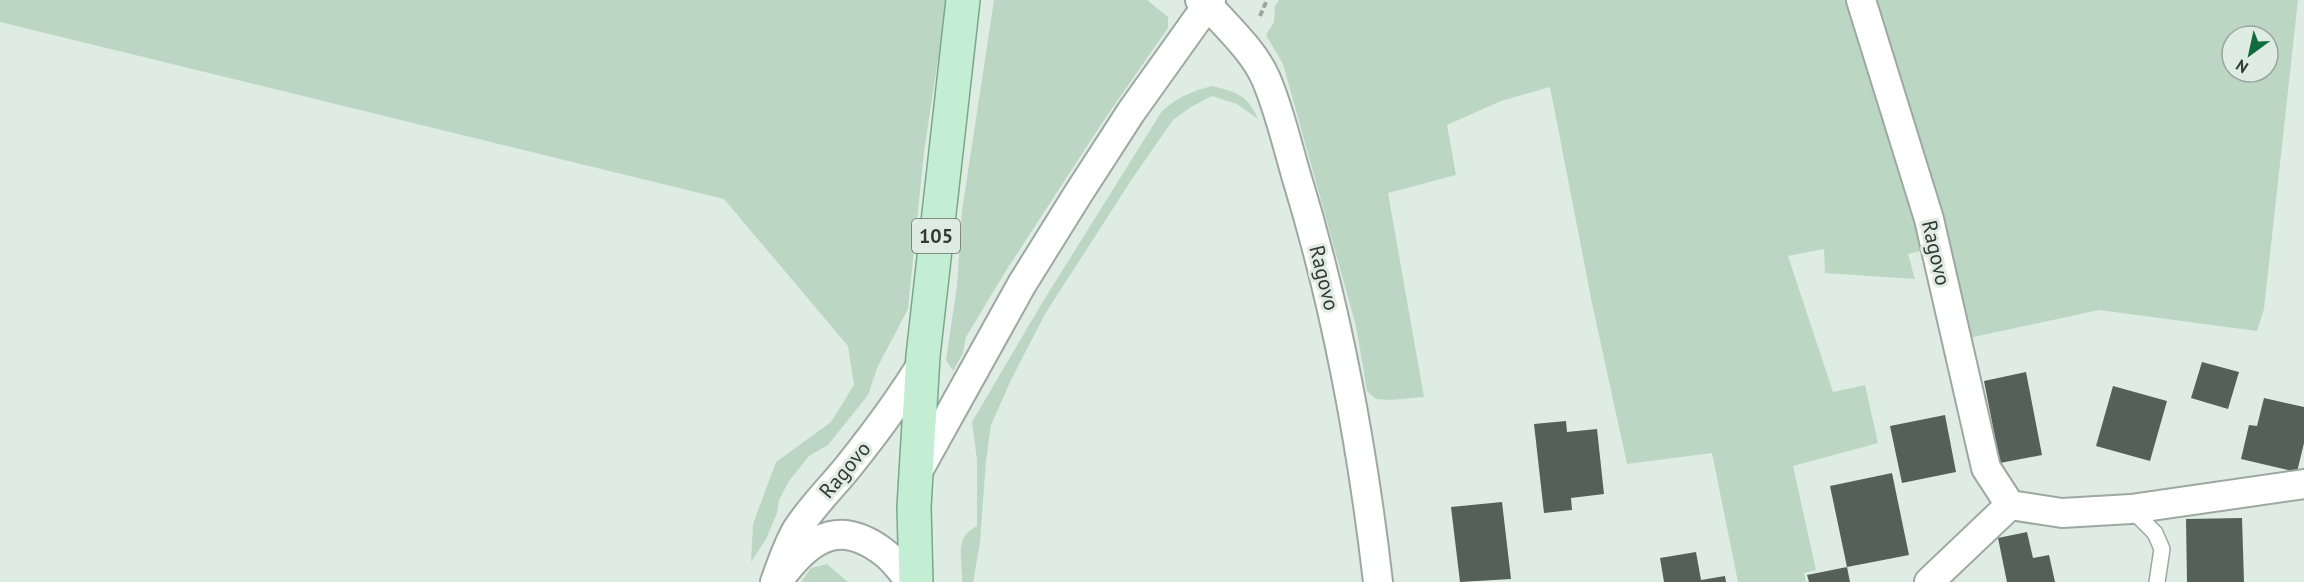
<svg xmlns="http://www.w3.org/2000/svg" width="2304" height="582" font-family="'PT Sans',sans-serif">
<style>
.green{fill:#bbd7c4;fill-rule:evenodd}
.building{fill:#556059}
.lines{fill:none;stroke-linecap:round;stroke-linejoin:round}
.service-casing{stroke:#9ca8a0;stroke-width:18}
.minor-casing{stroke:#9ca8a0;stroke-width:32}
.primary-casing{stroke:#78a889;stroke-width:36}
.path{stroke:#9ca69f;stroke-width:4;stroke-dasharray:6 3;stroke-linecap:butt}
.service{stroke:#fff;stroke-width:15}
.minor{stroke:#fff;stroke-width:28}
.primary{stroke:#c4eed3;stroke-width:33}
.labels{text-anchor:middle;stroke-width:6;stroke-linejoin:round;paint-order:stroke}
.shield{fill:#dfece3;stroke:#676f6a;stroke-width:1.5}
.shield-label{font-size:20px;font-weight:bold;fill:#343936}
.street-label{font-size:21px;fill:#343936;stroke:#dfece3}
</style>
<rect width="100%" height="100%" fill="#dfece3"/>
<path class="green" d="M0,0H947L924,152L908,309L877,368L868,395L828,445L809,456L789,481L779,500L777,513L766,539L751,562L753,524L776,462L831,422L854,385L848,346L724,199L0,22Z
M994,0H1147L1168,17V28L1106,117L1007,269L966,337L963,353L953,371L946,360L957,286L962,211Z
M1279,0H1851L1926,250L1908,254L1915,279L1825,273L1824,249L1788,256L1833,392L1865,385L1878,443L1793,466L1816,570L1804,573L1806,582H1738L1712,453L1627,464L1592,303L1550,87L1501,101L1447,125L1456,175L1388,193L1424,397L1390,400L1376,399L1367,391L1356,326L1283,64L1266,35L1274,22L1275,6Z
M1870,0H2298L2264,309L2257,331L2099,310L1969,338ZM2232,36H2268V72H2232Z
M1212,86C1236,92 1248,95 1258,119L1237,104L1212,96L1191,107L1173,120L1132,179L1045,314L1011,380L991,425L986,461L980,543L973,582H962C963,559 953,538 977,526V460L972,422L1042,303L1162,111C1178,97 1192,91 1212,86Z
M827,564L848,582H801L811,568Z"/>
<path class="building" d="M2202,362L2239,372L2228,409L2191,398Z
M2026,372L2042,455L2000,463L1984,381Z
M2113,386L2167,401L2150,461L2096,446Z
M2264,398L2304,407V443L2297,472L2241,459L2249,425L2257,426Z
M1945,415L1956,472L1902,483L1890,426Z
M1566,421L1567,432L1597,429L1604,494L1571,498L1572,510L1544,513L1534,424Z
M1892,473L1909,555L1847,567L1830,486Z
M1502,502L1511,579L1460,582L1451,507Z
M2242,518L2244,582H2187L2186,519Z
M2027,532L2033,558L2049,555L2055,582H2007L1998,538Z
M1696,552L1701,580L1725,576L1726,582H1664L1660,558Z
M1847,567L1850,582H1809L1807,575Z"/>
<g class="lines">
<defs>
<path id="service" d="M2131,509L2155,533L2162,549L2157,582"/>
<path id="minor" d="M1200,0L1207,4C1227,27 1254,51 1266,79C1279,109 1287,144 1296,175C1337,308 1362,444 1378,582
M1861,0L1929,219L1986,468L2010,505L2062,513L2131,509L2304,484
M917,473L1022,284L1078,194L1131,112L1211,0
M784,573C814,534 843,520 886,554C895,561 903,573 911,582
M775,582C781,565 787,547 796,531C811,507 831,488 848,467C876,432 900,400 923,362
M1929,582L2010,505"/>
<path id="primary" d="M916,582L914,507L923,356L963,0"/>
</defs>
<use href="#service" class="service-casing"/>
<use href="#minor" class="minor-casing"/>
<use href="#primary" class="primary-casing"/>
<path class="path" d="M1260,16L1267,0"/>
<use href="#service" class="service"/>
<use href="#minor" class="minor"/>
<use href="#primary" class="primary"/>
</g>
<g class="labels">
<rect class="shield" x="912" y="219" width="48" height="34" rx="4.5"/>
<g class="shield-label">
<text x="936" y="243">105</text>
</g>
<g class="street-label">
<text transform="translate(1936 253) rotate(77)" y="7">Ragovo</text>
<text transform="translate(1324 278) rotate(76)" y="7">Ragovo</text>
<text transform="translate(845 470) rotate(-50)" y="7">Ragovo</text>
</g>
</g>
<g transform="translate(2250 54) rotate(213)"><circle r="28" fill="#dfece3" stroke="#9ba49e" stroke-width="1.5"/>
<path d="M0-4.5L10 22L0 15L-10 22Z" fill="#116b3f"/>
<text y="-9" font-size="16" font-weight="bold" text-anchor="middle" fill="#343936">N</text>
</g>
</svg>
